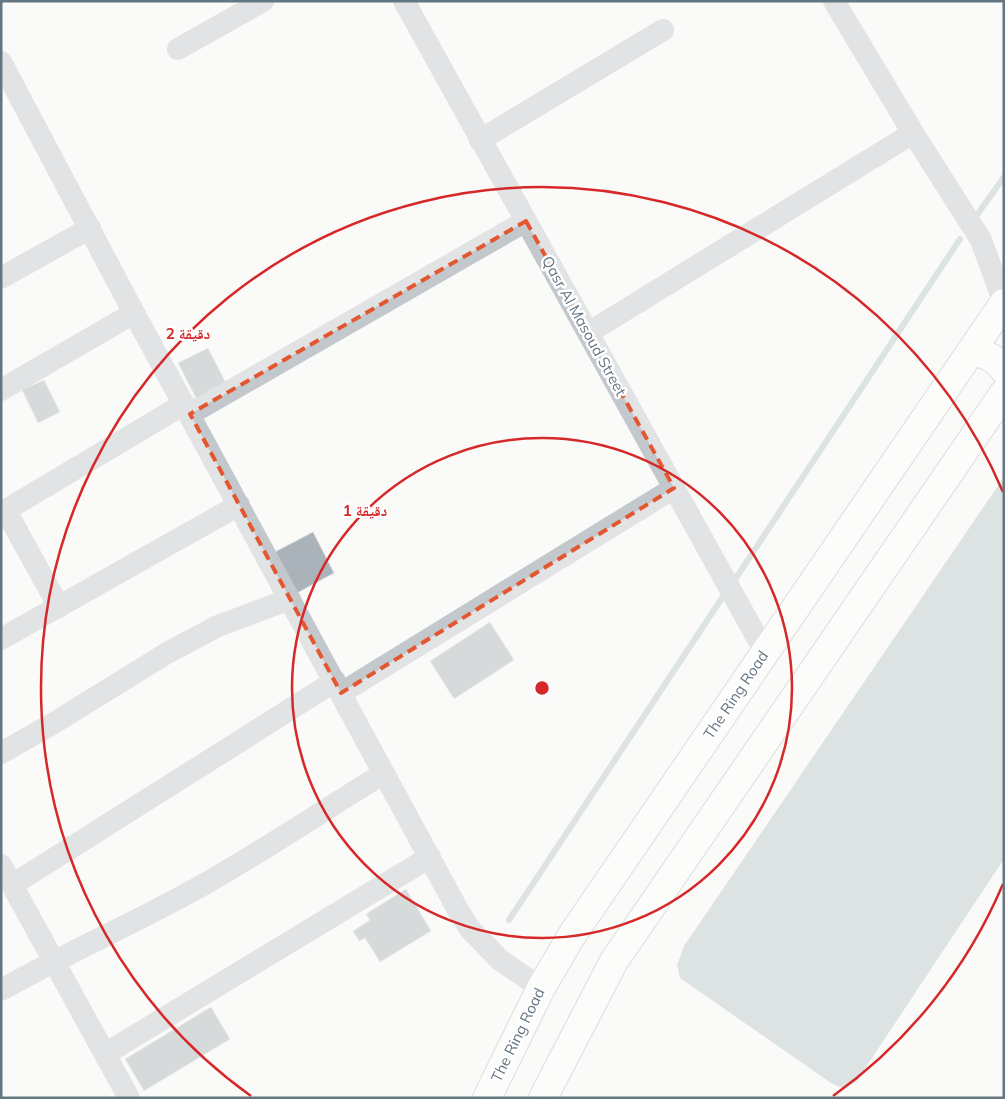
<svg xmlns="http://www.w3.org/2000/svg" width="1005" height="1099" font-family="Mulish,'Noto Naskh Arabic',sans-serif">
<style>
.water{fill:#bbc7cb}
.lines{fill:none;stroke-linecap:round;stroke-linejoin:round}
.stream{stroke:#bbc7cb;stroke-width:6}
.building{fill:#aab3b9;stroke:#dcdcda}
.primary-casing{stroke:#b5babe;stroke-width:30}
.street{stroke:#c3c8cc;stroke-width:22}
.primary{stroke:#fff;stroke-width:28}
.marked{fill:none;stroke:#e4572e;stroke-width:4;stroke-dasharray:10 6;stroke-linejoin:round}
.ring{fill:none;stroke:#d62828;stroke-width:2.5}
.labels{text-anchor:middle;stroke-width:5;stroke-linejoin:round;paint-order:stroke}
.street-label{font-size:15px;fill:#657683;stroke:#fff}
.centre{fill:#d62828;stroke:#fff;stroke-width:2.5}
.ring-label{font-size:15px;text-anchor:middle;font-weight:bold;fill:#d62828;stroke:#fff;stroke-width:5;stroke-linejoin:round;paint-order:stroke}
</style>
<rect width="100%" height="100%" fill="#fafaf8"/>
<path class="water" d="M1004,477V859L856,1082L842,1088L831,1083L680,978L677,965L684,946Z"/>
<g class="lines">
<path class="stream" d="M977,215L1004,177
M732,584L960,239
M509,920L726,592"/>
</g>
<path class="building" d="M208,348L227,385L197,400L178,363Z
M44,380L60,412L38,423L22,390Z
M313,532L334,573L295,594L273,553Z
M490,622L514,660L454,699L430,661Z
M406,889L431,931L380,962L365,938L359,941L353,931L370,920L366,914Z
M211,1007L230,1039L144,1091L125,1059Z"/>
<g class="lines">
<defs>
<path id="primary" d="M971,351C985,353 996,358 1004,370
M487,1098L541,988L572,935L1004,303
M543,1098L614,961L1004,393"/>
</defs>
<use href="#primary" class="primary-casing"/>
<path class="street" d="M404,1L765,652
M834,1L913,133L981,240L1004,303
M178,49L263,1
M1,62L134,313L458,910L470,929L500,960L541,988
M480,140L663,30
M1,278L90,228
M588,333L913,133
M1,390L134,313
M190,414L526,221
M6,511L59,607
M1,513L184,404
M1,639L239,505
M341,693L674,488
M1,753L54,723L167,653L218,626L290,599
M1,865L129,1098
M12,885L335,681
M1,990C70,951 142,920 210,881C269,847 326,809 384,773
M105,1054L430,857"/>
<use href="#primary" class="primary"/>
</g>
<path d="M0 0H1005V1099H0ZM526,221L674,488L341,693L190,414Z" fill="#fafaf8" fill-opacity=".55" fill-rule="evenodd"/>
<path class="marked" d="M526,221L674,488L341,693L190,414Z"/>
<g class="ring">
<circle cx="542" cy="688" r="250"/>
<path d="M1003 884A501 501 0 0 1 833 1096M251 1096A501 501 0 1 1 1003 492"/>
</g>
<g class="labels">
<g class="street-label">
<text transform="translate(584 326) rotate(61)" y="5">Qasr Al Masoud Street</text>
<text transform="translate(736 695) rotate(-56)" y="5">The Ring Road</text>
<text transform="translate(518 1035) rotate(-64)" y="5">The Ring Road</text>
</g>
</g>
<circle cx="542" cy="688" r="8" class="centre"/>
<g class="ring-label">
<text x="188" y="339">2 دقيقة</text>
<text x="365" y="516">1 دقيقة</text>
</g>
<rect width="1005" height="1099" fill="none" stroke="#657683" stroke-width="5"/>
</svg>
